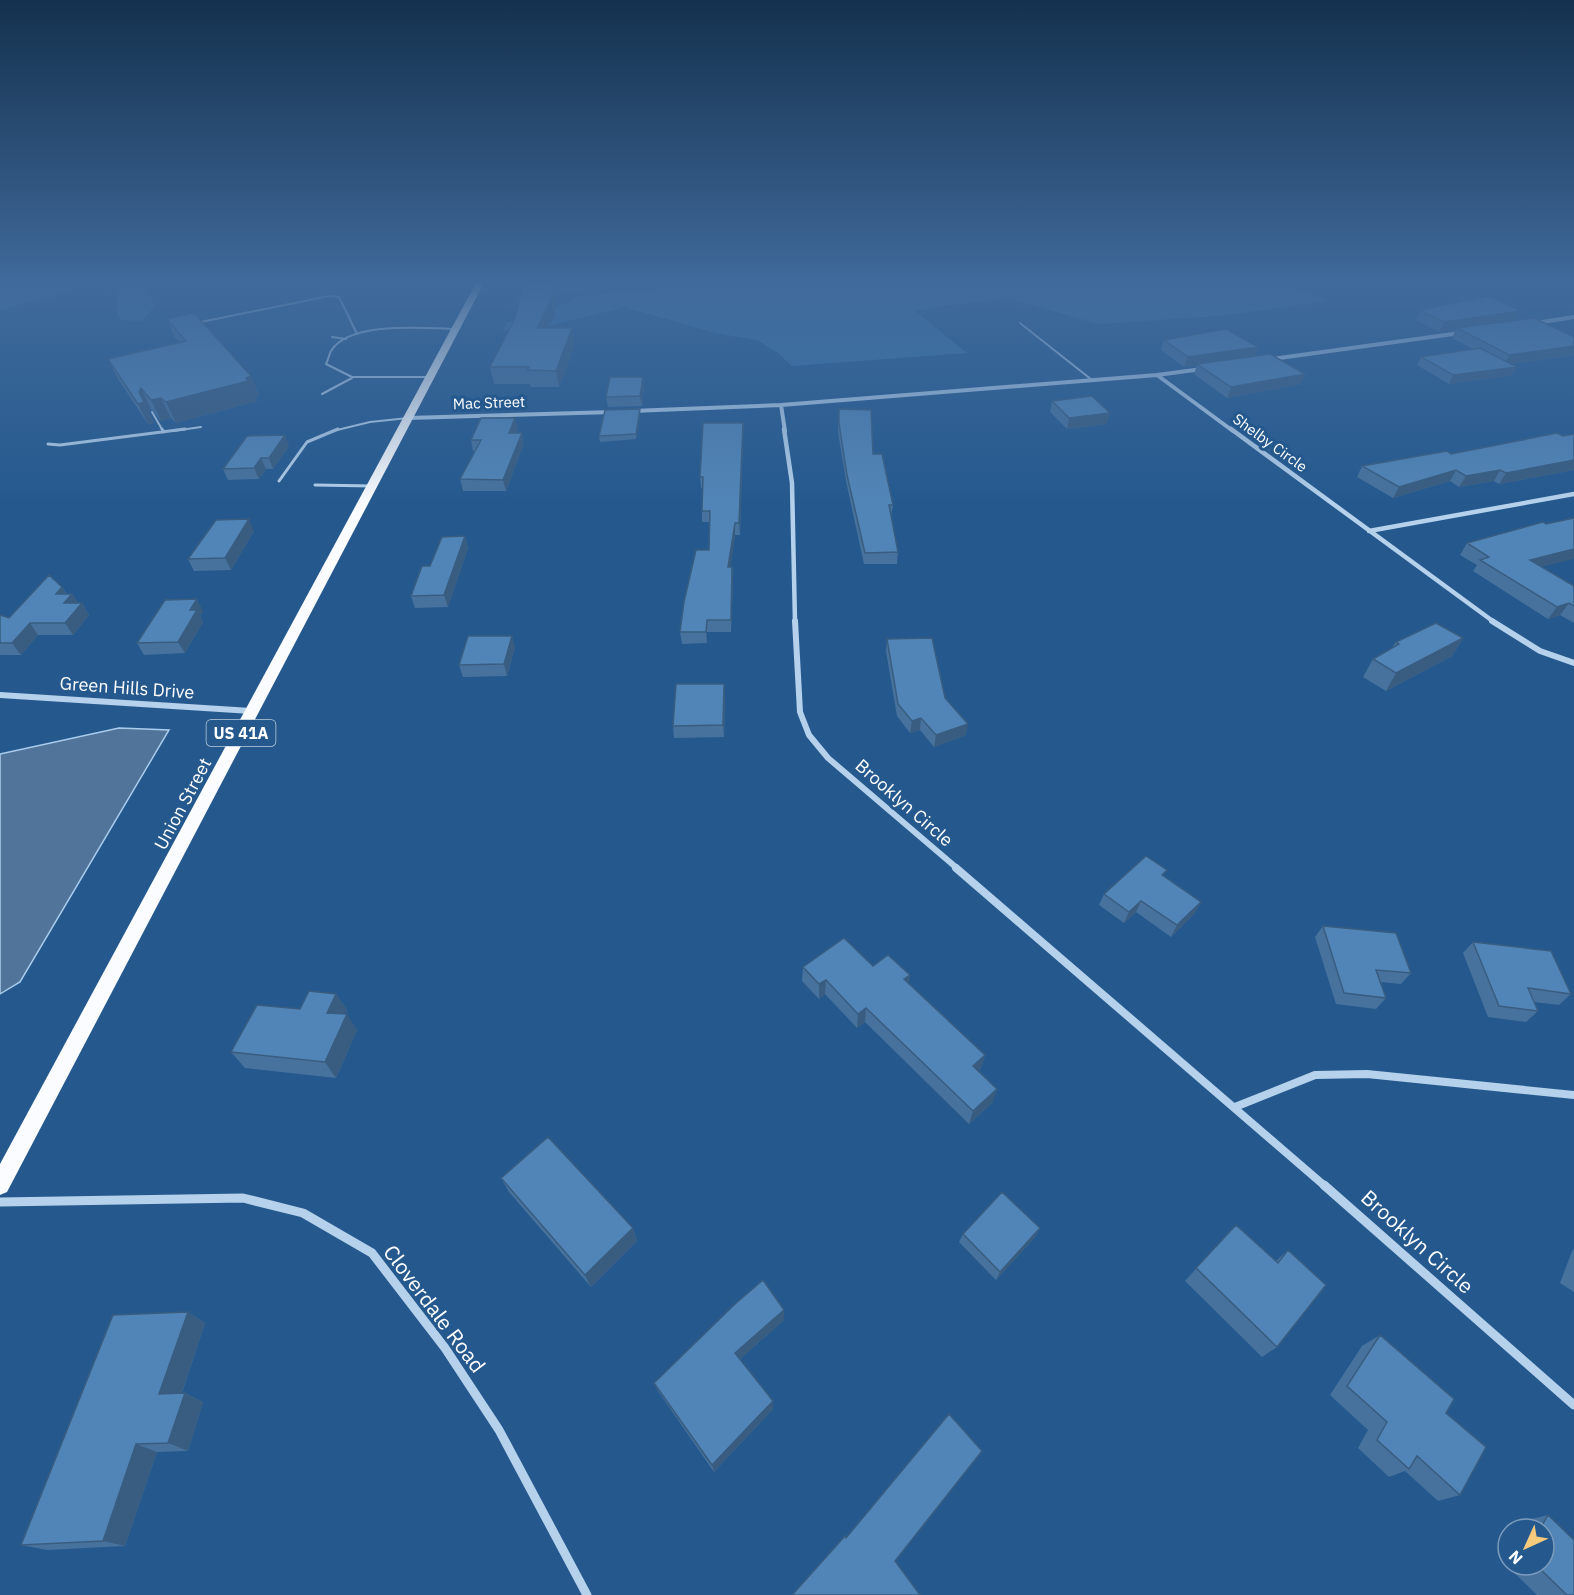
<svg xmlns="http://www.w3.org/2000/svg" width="1574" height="1595" font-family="'IBM Plex Sans',sans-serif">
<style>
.green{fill:#3a74ab}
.water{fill:#51759a;stroke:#aaccec;stroke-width:1.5}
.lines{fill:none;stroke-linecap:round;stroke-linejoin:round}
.lane-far1{stroke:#b5d1eb;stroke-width:2}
.lane{stroke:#b5d1eb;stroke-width:3}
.street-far4{stroke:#b5d1eb;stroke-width:4}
.street-far3{stroke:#b5d1eb;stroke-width:4.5}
.street-far2{stroke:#b5d1eb;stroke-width:6}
.street-far1{stroke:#b5d1eb;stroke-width:8}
.street{stroke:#b5d1eb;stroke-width:9}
.primary{fill:#fafcff;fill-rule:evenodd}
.wall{fill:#47729d}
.shaded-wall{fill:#395d80}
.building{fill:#5285b7;stroke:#395d80;stroke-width:1.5}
.labels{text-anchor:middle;stroke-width:6;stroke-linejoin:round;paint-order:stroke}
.far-street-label{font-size:15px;fill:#fff;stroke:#25598e}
.shield{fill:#25598e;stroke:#becddd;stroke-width:1.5}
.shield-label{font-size:16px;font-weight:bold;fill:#fff}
.street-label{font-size:18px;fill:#fff;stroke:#25598e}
.near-street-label{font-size:21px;fill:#fff;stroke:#25598e}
</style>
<rect width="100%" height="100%" fill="#25598e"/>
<path class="green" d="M0,281H83L69,292L0,310Z
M98,281H141L155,306L141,321L121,320L117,312V295Z
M676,281H1275L1330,301L1219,316L1098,324L1008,298L914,310L967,353L792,366L778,353L757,340L715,333L625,307L536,329L503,331L507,323L551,310L580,296L650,290L674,285Z"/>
<path class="water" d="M119,728L169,730L20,982L0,994V754Z"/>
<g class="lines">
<path class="lane-far1" d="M196,323L329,296L339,297L357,334
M1020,323L1092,380
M332,337L346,339
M429,377H352L326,364C328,360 329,355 331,351C349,321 425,328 455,329
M322,394L352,378
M152,412L163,431
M173,431L201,427
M333,431L370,422L408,418"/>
<path class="lane" d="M162,429L164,432
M48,444L60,445L185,429
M279,481L307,442L338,429
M315,485L372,486"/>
<path class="street-far4" d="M1536,323L1574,317
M1272,359L1460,333
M1157,375L1233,431
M781,405L785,431
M632,411L781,405L1157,375L1202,369
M408,418L613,412"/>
<path class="street-far3" d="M784,429L792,483L795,622
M1231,429L1494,622
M1369,531L1574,494"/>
<path class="street-far2" d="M795,621L800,712L809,735L828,758L958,869
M1492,621L1540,651L1574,663
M0,695L251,711"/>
<path class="street-far1" d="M956,868L1326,1187
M1235,1107L1315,1075L1367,1074L1574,1095"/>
<path class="street" d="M1324,1185L1574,1405
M0,1202L243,1198L303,1213L372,1253L445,1348L499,1430L587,1595"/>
<path class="primary" d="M477,281H485L7,1192L0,1195V1164Z"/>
</g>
<path class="wall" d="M534,281H585L584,290L557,291L554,316L548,328H572L575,344L559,387H531L530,384H494L490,367Z
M1420,310L1521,311L1516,320L1574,337V355L1511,364L1517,367L1512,375L1449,384L1417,365L1421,357L1473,349L1452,338L1456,329L1439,332L1416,320Z
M167,319L251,376L259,396L255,397L257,401L176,423L171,418L161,421L151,409L149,412L154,423L148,424L118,379L108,359L179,342L175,338Z
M1164,340L1255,356L1305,374L1301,384L1227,398L1194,374L1197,365L1184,367L1161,350Z
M643,377L644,387L642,406L608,407L606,397Z
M1052,401L1107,424L1067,429L1050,412Z
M839,409L873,454L893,505L891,516L898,552L897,564H864L847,486L838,433Z
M640,415L636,439L600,442L599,436Z
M518,428L516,433L524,443L506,491H463L460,479L475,451H473L471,440Z
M743,433L740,535H735L730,567H732L733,579L731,632H707V643L682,644L680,632L709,550L710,522H702V511L703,488H701L700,477Z
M1574,434V470L1499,484L1494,481L1459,487L1450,481L1393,498L1357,477L1362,466L1451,454Z
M289,446L273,469H266L259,479L228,480L223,469Z
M254,531L231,570L194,571L188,559Z
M465,536L468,548L448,607L415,608L411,596L430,566Z
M1467,543L1542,567L1574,586V623L1560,615L1548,619L1473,571L1477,565L1460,555Z
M62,587L67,594H72L78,603H82L89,615L73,635H38L21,655H0V615L9,618Z
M203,611L200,616L203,622L185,653L144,655L137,643Z
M1463,638L1452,656L1386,691L1363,677L1373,659L1392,648L1396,642Z
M887,639L945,698L966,735L934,747L920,730L910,733L897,716L886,651Z
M515,647L507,676L463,677L459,665Z
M725,695L724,737L674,738L673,726Z
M1164,876L1195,913L1171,937L1136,912L1124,923L1099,905L1104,894Z
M1323,926L1411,973L1401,984L1381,982L1386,998L1376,1009L1336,1004L1315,937Z
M1473,942L1571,994L1559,1005L1534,1002L1538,1011L1526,1022L1488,1017L1463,953Z
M873,966L910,975L908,983L985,1055L981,1068L978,1071L993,1102L969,1124L865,1022L857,1028L825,994L819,999L802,981L803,967Z
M336,994L347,1010L345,1014L357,1030L336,1078L245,1068L231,1052L300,1009Z
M501,1178L633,1228L637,1241L591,1287L509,1192Z
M1236,1225L1276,1261L1288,1250L1277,1347L1262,1357L1185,1281Z
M1040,1228L1035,1237L996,1280L959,1242L963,1234Z
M1574,1249V1292L1560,1283L1572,1251Z
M188,1312L205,1323L182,1393H185L203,1402L188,1451L157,1452L125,1546L47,1550L21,1545Z
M784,1320L740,1359L773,1409L714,1472L658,1391L654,1383Z
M1380,1335L1446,1413L1460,1495L1438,1501L1405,1471L1389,1477L1358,1448L1368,1430L1330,1395L1362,1346Z
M1548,1515L1574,1595H1537L1501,1560L1508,1548V1565H1544V1529H1519L1523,1521Z"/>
<path class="shaded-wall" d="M554,281H555L557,291L554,316L540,344L537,328Z
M582,281H585L584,290Z
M1521,311L1516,321L1457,328L1456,329L1439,332L1444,322Z
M572,328L575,344L559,387L556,371Z
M1574,346V355L1504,365L1509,355Z
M1258,347L1255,357L1197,364V365L1184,367L1188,357Z
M1517,367L1512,375L1449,384L1453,375Z
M1305,374L1301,384L1227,398L1231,387Z
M251,376L259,396L255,397L257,401L176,423L166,402Z
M643,377L644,387L642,406L640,396Z
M141,388L151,409L149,412L154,423L148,424L138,404L139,392Z
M161,398L171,418L161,421L151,400Z
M640,409V415L636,439V434Z
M1110,413L1107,424L1067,429L1069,418Z
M515,418L518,428L512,443L509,433Z
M743,423V433L740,535L739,523Z
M522,433L524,443L506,491L503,480Z
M285,435L289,446L273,469L269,458Z
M261,458L266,469L259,479L254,468Z
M1574,460V470L1499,484L1506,473Z
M1456,470L1450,481L1393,498L1399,487Z
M1500,470L1494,481L1459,487L1466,476Z
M249,519L254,531L231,570L225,558Z
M735,523V535L729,579L728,567Z
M465,536L468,548L448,607L444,595Z
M1574,549V559L1523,571L1530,560Z
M732,567L733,579L731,632V620Z
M62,587L69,598L72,594L80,606L82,603L89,615L73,635L65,623L56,594Z
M197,599L203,611L200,616L203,622L185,653L178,642L190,610Z
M1569,603L1560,615L1548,619L1557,607Z
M707,620V643L706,632Z
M30,623L38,635L21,655L12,643Z
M512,636L515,647L507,676L504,664Z
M1463,638L1452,656L1386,691L1396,673Z
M724,684L725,695L724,737L723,725Z
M921,718L920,730L910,733L912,721Z
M968,724L966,735L934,747L936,735Z
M1141,901L1136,912L1124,923L1129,912Z
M1201,902L1195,913L1171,937L1177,925Z
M910,975L907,990L904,979Z
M826,980L825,994L819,999V984Z
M336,994L347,1010L338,1029L327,1013Z
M866,1008L865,1022L857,1028L858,1014Z
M347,1014L357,1030L336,1078L325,1062Z
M985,1055L981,1068L969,1079L973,1066Z
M997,1089L993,1102L969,1124L973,1111Z
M633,1228L637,1241L591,1287L585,1275Z
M1040,1228L1035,1237L996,1280L1000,1272Z
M784,1310V1320L737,1362L735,1353Z
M188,1312L205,1323L178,1404L159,1394Z
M185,1393L203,1402L188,1451L168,1443Z
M773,1401V1409L714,1472L712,1465Z
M136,1444L157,1452L125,1546L103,1541Z"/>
<path class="building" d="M534,281H554L551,300L537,328H572L556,371L527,370L529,367H490L515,318L523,283H534Z
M1489,296L1521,311L1444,322L1420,310Z
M194,313L251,376L246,378L248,381L166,402L161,398L151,400L141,388L139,392L144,402L138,404L108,359L186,341L167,319Z
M1534,318L1574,337V346L1509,355L1457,328Z
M1226,329L1258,347L1188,357L1164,340Z
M1480,348L1517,367L1453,375L1421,357Z
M1270,354L1305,374L1231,387L1197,364Z
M610,377H643L640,396L606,397Z
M1092,396L1110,413L1069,418L1052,401Z
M640,409L636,434L599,436L605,410Z
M839,409L871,410L873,454H882L893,505H889L898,552L865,553L847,475L839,423Z
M481,418H515L509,433H522L503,480L460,479L481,440H471Z
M703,423H743L739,523H735L728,567H732L731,620H707L706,632H680L684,602L696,550H709L710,511H702L703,477H700Z
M1557,433L1563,436L1574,434V460L1506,473L1500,470L1466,476L1456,470L1399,487L1362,466L1447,451L1451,454Z
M285,435L269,458H261L254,468L223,469L247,436Z
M1574,518V549L1530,560L1574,586V606L1569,603L1557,607L1480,560L1489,557L1467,543L1543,522L1546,524Z
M249,519L225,558L188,559L216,520Z
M465,536L444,595L411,596L422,566H430L442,537Z
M49,575L62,587L56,594H72L64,603H82L65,623H30L12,643H0V615L9,618Z
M197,599L190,610H197L178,642L137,643L165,600Z
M1436,623L1463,638L1396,673L1373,659L1399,644L1396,642Z
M468,636H512L504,664L459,665Z
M932,638L945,698L968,724L936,735L921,718L912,721L898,704L887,639Z
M676,684H724L723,725L673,726Z
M1146,856L1167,870L1162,875L1201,902L1177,925L1141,901L1129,912L1104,894Z
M1323,926L1396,933L1411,973L1376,970L1386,998L1344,993Z
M844,938L873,966L888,955L910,975L904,979L985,1055L973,1066L997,1089L973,1111L866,1008L858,1014L826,980L819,984L803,967Z
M1473,942L1551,951L1571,994L1528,988L1538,1011L1499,1006Z
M309,991L336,994L327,1013L347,1014L325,1062L231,1052L257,1005L300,1009Z
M548,1137L633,1228L585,1275L501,1178Z
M1002,1192L1040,1228L1000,1272L963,1234Z
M1236,1225L1278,1263L1288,1250L1326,1285L1277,1347L1196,1268Z
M763,1280L784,1310L735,1353L773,1401L712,1465L654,1383L735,1304Z
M188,1312L159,1394L185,1393L168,1443L136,1444L103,1541L21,1545L113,1315Z
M1380,1335L1454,1399L1446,1413L1486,1447L1460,1495L1417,1456L1409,1469L1377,1440L1387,1422L1347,1386Z
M949,1414L982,1451L895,1561L920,1595H794L793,1594L845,1536L846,1538Z
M1548,1515L1574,1540V1595H1567L1536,1565H1544V1529H1540Z"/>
<linearGradient id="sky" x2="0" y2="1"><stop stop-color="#14314e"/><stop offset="0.56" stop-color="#406a9b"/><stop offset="1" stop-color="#406a9b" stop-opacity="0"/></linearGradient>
<rect width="1574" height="504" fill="url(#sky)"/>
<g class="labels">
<g class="far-street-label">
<text transform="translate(489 403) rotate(-2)" y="5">Mac Street</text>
<text transform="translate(1270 443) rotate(36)" y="5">Shelby Circle</text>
</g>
<rect class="shield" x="206.5" y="720" width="69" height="26" rx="4.5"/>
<g class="shield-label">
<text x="241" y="739">US 41A</text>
</g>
<g class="street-label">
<text transform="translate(127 688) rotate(4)" y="6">Green Hills Drive</text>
<text transform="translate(904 803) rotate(41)" y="6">Brooklyn Circle</text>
<text transform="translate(183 804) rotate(-62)" y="6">Union Street</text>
</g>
<g class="near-street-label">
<text transform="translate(1417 1242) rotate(42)" y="7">Brooklyn Circle</text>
<text transform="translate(434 1309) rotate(53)" y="7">Cloverdale Road</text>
</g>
</g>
<g transform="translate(1526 1547) rotate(225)"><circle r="28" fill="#25598e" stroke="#7c9bbb" stroke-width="1.5"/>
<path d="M0-4.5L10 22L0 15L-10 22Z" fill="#f5ca7a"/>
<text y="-9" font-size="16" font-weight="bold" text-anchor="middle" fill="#ffffff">N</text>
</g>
</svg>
